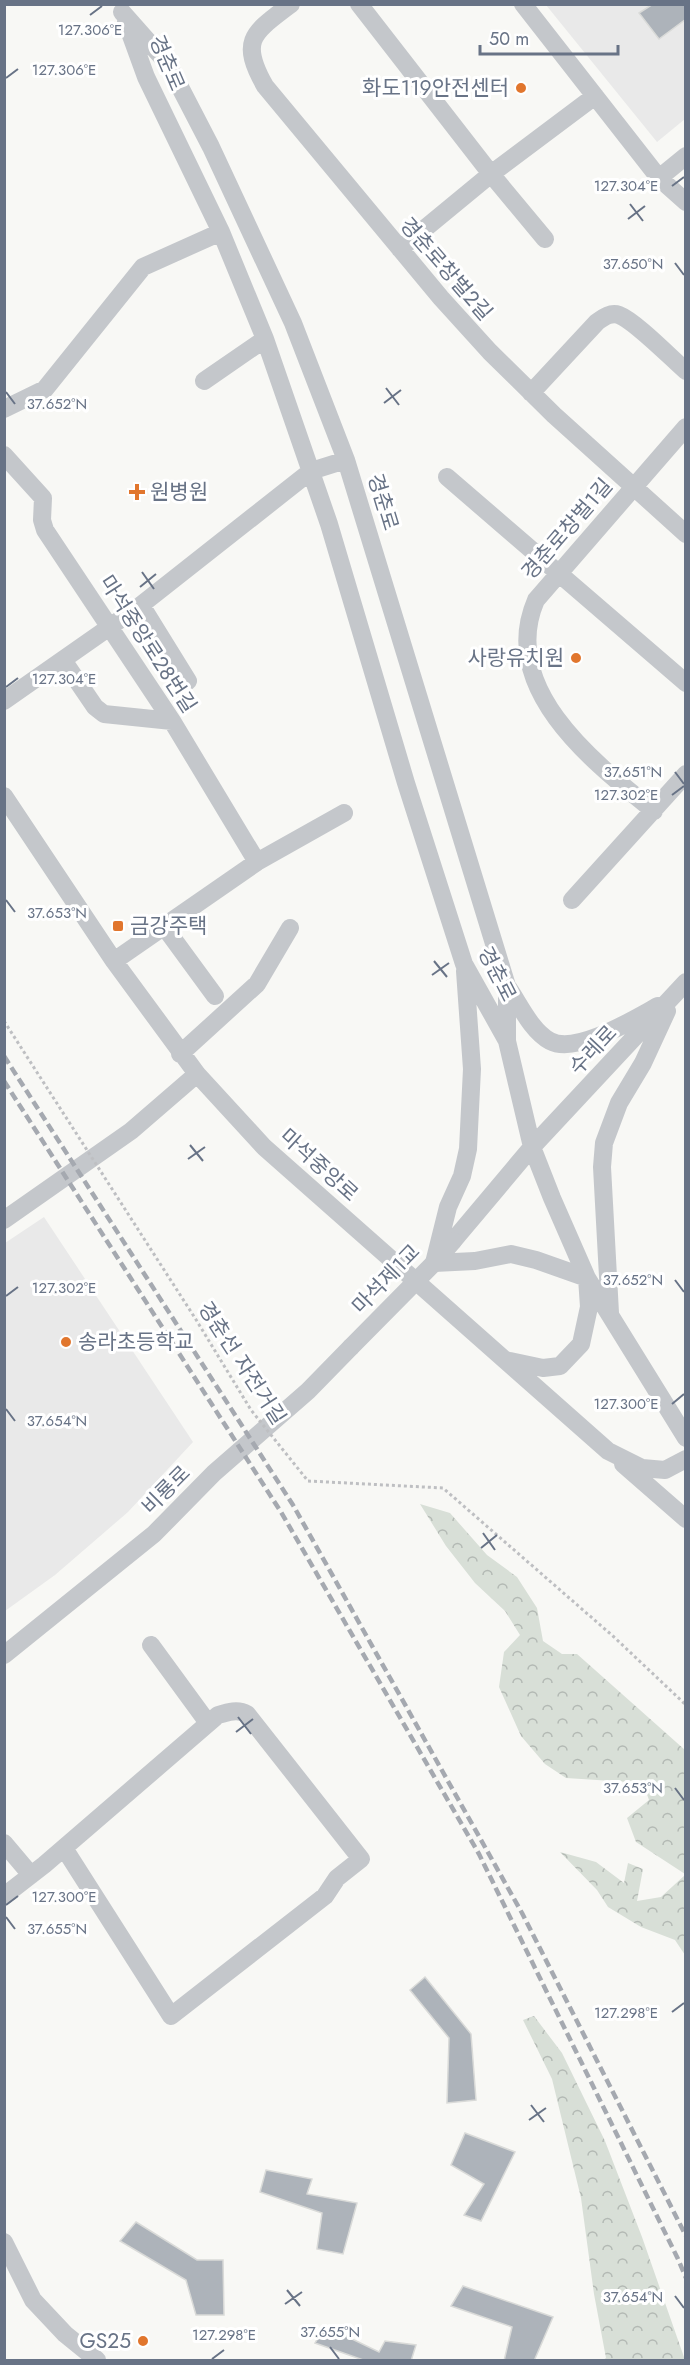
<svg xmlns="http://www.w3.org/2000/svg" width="690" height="2365" font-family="Jost,'Noto Sans KR',sans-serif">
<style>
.built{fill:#e9e9e9}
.forest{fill:url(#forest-crowns)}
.building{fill:#adb3ba;stroke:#d9dad8;stroke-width:1.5}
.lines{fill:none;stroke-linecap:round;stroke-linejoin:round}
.path{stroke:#bebfc2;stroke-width:3;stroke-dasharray:3 3;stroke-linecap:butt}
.minor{stroke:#c4c7cb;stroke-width:18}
.rail{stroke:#a5a9b0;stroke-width:4.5;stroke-dasharray:9 4.5;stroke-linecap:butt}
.path-bridge{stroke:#bebfc2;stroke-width:3;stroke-dasharray:3 3;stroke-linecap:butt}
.minor-bridge{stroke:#c4c7cb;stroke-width:18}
.ticks{fill:none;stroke:#687386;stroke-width:2}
.poi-dot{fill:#e1762d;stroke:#fff;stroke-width:2}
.labels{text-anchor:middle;stroke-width:6;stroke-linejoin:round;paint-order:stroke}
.street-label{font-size:21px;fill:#687386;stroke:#fff}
.poi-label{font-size:21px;fill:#687386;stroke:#fff;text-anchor:end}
.ticks-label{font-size:15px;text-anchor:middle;fill:#687386;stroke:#fff;stroke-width:6;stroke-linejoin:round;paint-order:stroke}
</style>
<defs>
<pattern id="forest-crowns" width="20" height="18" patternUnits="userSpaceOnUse" patternTransform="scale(1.5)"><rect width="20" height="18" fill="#d8dfd7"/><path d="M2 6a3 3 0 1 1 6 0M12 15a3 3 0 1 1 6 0" fill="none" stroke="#b3b9b4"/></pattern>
</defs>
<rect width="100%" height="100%" fill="#f8f8f5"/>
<path class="built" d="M546,5H685V119L657,142Z
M44,1217L193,1442L128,1512L55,1575L5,1611V1243Z"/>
<path class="forest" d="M420,1504L450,1513L487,1555L517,1577L537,1608L543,1641L562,1654H577L685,1750V1874L636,1842L627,1818L649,1800L643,1783L566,1778L545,1764L521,1736L499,1687L504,1652L520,1635L505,1611L475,1583L446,1546Z
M560,1852L596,1862L624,1883L628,1863L643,1869L637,1901L661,1897L685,1875V1955L675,1940L641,1927L608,1907L597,1890Z
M534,2016L562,2053L605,2141L642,2237L685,2360H603L606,2358L594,2294L581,2198L552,2079L523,2020Z"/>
<path class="building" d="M653,4H686V19L659,39L639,13Z
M425,1977L471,2034L476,2100L447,2103L449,2038L410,1990Z
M465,2133L515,2152L481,2221L464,2215L484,2184L451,2165Z
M266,2170L312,2179L307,2194L357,2203L343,2254L317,2249L322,2213L260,2192Z
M136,2222L197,2260H223L224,2315H196L186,2280L120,2241Z
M463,2286L553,2317L534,2361H504L512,2327L451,2306Z
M325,2326L379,2352L385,2341L416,2345L411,2361H366L315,2343Z"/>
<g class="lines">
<path class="path" d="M308,1481L443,1488L614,1637L686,1705"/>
<path class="minor" d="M291,4C253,33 239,40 265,86L441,298L490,352L554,415L686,534
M359,4L491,174L545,239
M523,4L659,178L686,202
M122,12L168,64L211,147L293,323L346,460L507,986V1041L532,1147L552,1198L587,1278L686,1438
M126,22L146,77L221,232L265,339L329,524L406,783L464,964L506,1039
M659,178L686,156
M400,249L491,174L595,96
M204,381L265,339
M531,393L597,322C604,317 611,312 619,315C635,321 671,358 686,371
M4,409L45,389L143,267L221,232
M4,455L43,498L42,520L45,530L172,721L257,862
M447,477L686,683
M141,605L188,681
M63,660L95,707L104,714L172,721
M4,701L141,605L311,471L346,460
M4,796L114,961L197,1074L264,1147L608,1451L642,1468L665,1470L686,1459
M654,811C593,762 498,688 536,600L686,427
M572,900L686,774
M163,925L215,996
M114,961L257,862L344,813
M465,971L472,1069L468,1149L462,1176L448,1207L434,1263L475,1261L511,1254L536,1260L587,1278L589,1307L581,1344L560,1366L543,1368L510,1361
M507,986C519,1003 531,1031 550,1041C576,1055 634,1019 658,1006
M180,1054L257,984L290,928
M4,1220L131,1131L197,1074
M453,1241L532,1147L686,982
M610,1313L602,1167L604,1143L619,1103L643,1063L667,1011
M623,1464L686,1519
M151,1645L208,1723
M4,1655L154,1534L214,1473L308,1391L351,1347
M4,1843L31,1875
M4,1896L44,1865L218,1715C228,1712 238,1709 247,1714L361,1859L337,1878L325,1896L171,2016L64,1848
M4,2242L33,2300L65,2334L97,2360"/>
<path class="rail" d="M4,1056L293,1505L522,1913L686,2236
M4,1081L281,1512L479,1854L678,2259L686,2278"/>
<path class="path-bridge" d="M4,1021L195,1318L251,1410L308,1481"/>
<path class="minor-bridge" d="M351,1347L434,1263L453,1241"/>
</g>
<path class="ticks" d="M90,15L102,6M6,78L18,69M672,186L684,177M630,204L643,221M628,219L645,206M675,263L684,275M386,388L399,405M6,392L15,404M384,403L401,390M142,572L154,589M140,587L156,574M6,687L18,678M675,772L684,784M672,795L684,786M6,900L15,912M434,961L447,977M432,975L449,963M190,1145L203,1161M188,1159L205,1147M675,1280L684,1292M6,1296L18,1287M672,1404L684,1394M6,1409L15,1421M483,1533L495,1550M481,1548L497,1535M238,1717L251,1734M236,1732L253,1719M675,1788L684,1800M6,1905L18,1896M6,1917L15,1929M672,2012L684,2003M531,2105L544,2122M529,2120L546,2108M287,2290L300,2306M675,2296L684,2308M285,2304L302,2292M330,2347L339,2359M212,2359L224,2350"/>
<g class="poi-dot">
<circle cx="521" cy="88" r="6"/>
<path d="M134 483h6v6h6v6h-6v6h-6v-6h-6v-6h6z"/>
<circle cx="576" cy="658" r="6"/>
<rect x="112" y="920" width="12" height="12" rx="3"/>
<circle cx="66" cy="1342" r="6"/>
<circle cx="143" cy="2341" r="6"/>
</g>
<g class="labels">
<g class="street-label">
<text transform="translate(167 63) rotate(67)" y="7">경춘로</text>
<text transform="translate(446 269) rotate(49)" y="7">경춘로창벌2길</text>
<text transform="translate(383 502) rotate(73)" y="7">경춘로</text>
<text transform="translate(567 529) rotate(-49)" y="7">경춘로창벌1길</text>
<text transform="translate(148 644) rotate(57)" y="7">마석중앙로28번길</text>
<text transform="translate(497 974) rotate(63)" y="7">경춘로</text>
<text transform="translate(593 1050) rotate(-47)" y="7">수레로</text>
<text transform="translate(319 1165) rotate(42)" y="7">마석중앙로</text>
<text transform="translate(386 1279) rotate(-46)" y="7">마석제1교</text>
<text transform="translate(242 1363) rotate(57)" y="7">경춘선 자전거길</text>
<text transform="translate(166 1490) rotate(-45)" y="7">비룡로</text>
</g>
<g class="poi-label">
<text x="509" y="95">화도119안전센터</text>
<text x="150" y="499" text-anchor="start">원병원</text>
<text x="564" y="665">사랑유치원</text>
<text x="130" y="933" text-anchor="start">금강주택</text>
<text x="78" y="1349" text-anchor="start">송라초등학교</text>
<text x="131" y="2348">GS25</text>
</g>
</g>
<g class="ticks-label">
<text x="90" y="35">127.306°E</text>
<text x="64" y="75">127.306°E</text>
<text x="626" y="191">127.304°E</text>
<text x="633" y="269">37.650°N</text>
<text x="57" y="409">37.652°N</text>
<text x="64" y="684">127.304°E</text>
<text x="633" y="777">37.651°N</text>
<text x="626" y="800">127.302°E</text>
<text x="57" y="918">37.653°N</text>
<text x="633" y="1285">37.652°N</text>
<text x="64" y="1293">127.302°E</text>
<text x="626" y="1409">127.300°E</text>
<text x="57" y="1426">37.654°N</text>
<text x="633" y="1793">37.653°N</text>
<text x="64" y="1902">127.300°E</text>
<text x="57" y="1934">37.655°N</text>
<text x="626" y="2018">127.298°E</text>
<text x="633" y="2302">37.654°N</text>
<text x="330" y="2337">37.655°N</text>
<text x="224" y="2340">127.298°E</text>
</g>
<rect width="690" height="2365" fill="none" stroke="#687386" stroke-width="12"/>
<path d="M480 45v9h138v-9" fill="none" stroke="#687386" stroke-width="3"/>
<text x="489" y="45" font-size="18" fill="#687386" stroke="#ffffff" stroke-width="4.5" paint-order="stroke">50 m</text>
</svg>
